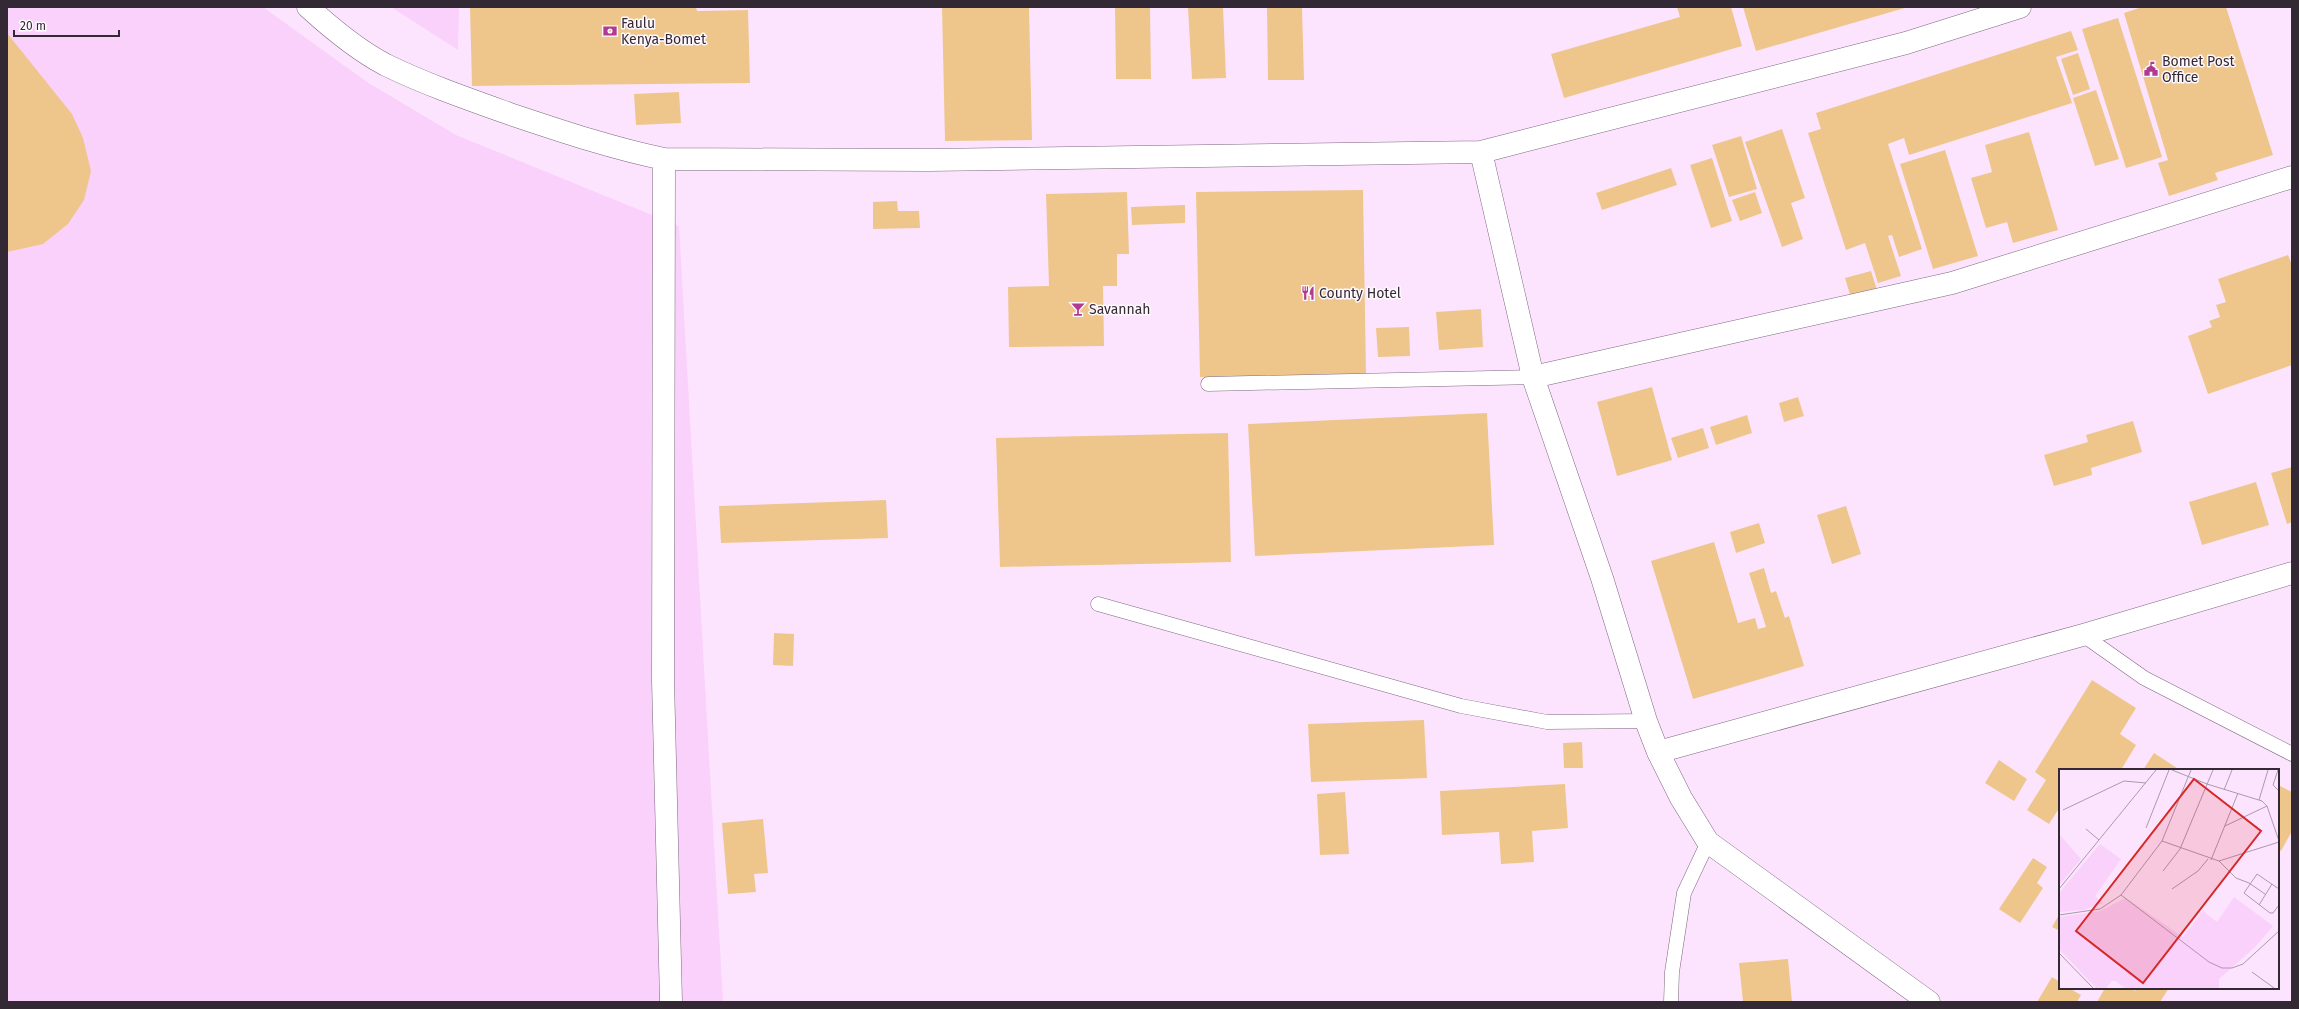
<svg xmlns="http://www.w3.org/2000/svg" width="2299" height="1009" font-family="'Fira Sans',sans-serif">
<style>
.green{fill:#f9d1fb}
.building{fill:#eec68c}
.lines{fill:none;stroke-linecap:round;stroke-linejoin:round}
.service-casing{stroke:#7e687f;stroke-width:15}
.minor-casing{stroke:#7e687f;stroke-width:23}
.service{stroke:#fff;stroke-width:14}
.minor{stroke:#fff;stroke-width:22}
.labels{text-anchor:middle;stroke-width:3;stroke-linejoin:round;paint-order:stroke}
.poi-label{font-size:14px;fill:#332934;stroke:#fef9fe;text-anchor:start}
.inset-road{fill:none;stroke:#ac99ad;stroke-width:1}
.view{fill:#d62828;fill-opacity:0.15;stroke:#d62828;stroke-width:2}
.inset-edge{fill:none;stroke:#332934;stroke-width:2}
</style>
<rect width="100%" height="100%" fill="#fde4fe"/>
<path class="green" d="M7,7H263L367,82L456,135L679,226L723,1002H7Z
M391,7H459L458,50Z"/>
<path class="building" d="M470,7H696L697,11L748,10L750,83L472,86Z
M942,7H1029L1032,140L945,141Z
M1115,7H1150L1151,79H1116Z
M1188,7H1223L1226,78L1192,79Z
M1267,7H1302L1304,80H1268Z
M1677,7H1731L1742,46L1564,98L1551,54L1680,17Z
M1743,7H1908L1756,51Z
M2142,7H2226L2273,155L2215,173L2218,180L2169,196L2158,163L2168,160L2124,13Z
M2118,18L2162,157L2126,168L2082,29Z
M2071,31L2078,50L2056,57L2072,103L1909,155L1904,138L1888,144L1922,249L1899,257L1892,235L1888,236L1901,276L1878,283L1865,243L1846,250L1808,133L1821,129L1816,113Z
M7,33L72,114L83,138L91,171L84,200L68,224L43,244L7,252Z
M2078,53L2090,89L2073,95L2061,59Z
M2096,90L2119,159L2095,166L2073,98Z
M679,92L681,123L636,125L634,94Z
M1782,129L1805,198L1791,203L1803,239L1782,247L1745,142Z
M2029,132L2058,230L2013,243L2007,222L1986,228L1971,178L1992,172L1985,145Z
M1741,136L1757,189L1729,197L1712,145Z
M1945,150L1978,256L1933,269L1900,164Z
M1712,158L1732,221L1711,228L1690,165Z
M1671,168L1677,185L1602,210L1596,193Z
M1363,190L1366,375L1200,377L1196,192Z
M1127,192L1129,254H1117V286H1103L1104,346L1009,347L1008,287L1049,286L1046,194Z
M1755,192L1762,213L1740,221L1732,200Z
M897,201L898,211H919L920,228L873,229V202Z
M1185,205V223L1132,225L1131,207Z
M2288,255L2292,265V365L2208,394L2188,336L2212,327L2209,321L2220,317L2216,305L2226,302L2218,279Z
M1871,271L1877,290L1851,298L1845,278Z
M1481,309L1483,347L1439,350L1436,312Z
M1409,327L1410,356L1378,357L1376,328Z
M1652,387L1672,460L1617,476L1597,402Z
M1798,397L1804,416L1784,422L1779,403Z
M1487,413L1494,545L1255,556L1248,424Z
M1747,415L1752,433L1716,445L1710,427Z
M2133,421L2142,452L2091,468L2092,475L2054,486L2044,455L2088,442L2086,435Z
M1703,428L1709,448L1678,458L1671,438Z
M1228,433L1231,562L1000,567L996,438Z
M2292,467V522L2287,524L2271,473Z
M2256,482L2269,525L2202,545L2189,502Z
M886,500L888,538L721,543L719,506Z
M1846,506L1861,554L1832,564L1817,515Z
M1759,523L1765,543L1736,553L1730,532Z
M1714,542L1738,623L1755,618L1758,629L1766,627L1749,573L1764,568L1771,593L1776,591L1785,618L1789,616L1804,666L1693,699L1651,561Z
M774,633L794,634L793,666L773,665Z
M2092,680L2136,708L2120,734L2136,745L2121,770H2060V811L2058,810L2049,824L2027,810L2046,780L2035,772Z
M1424,720L1427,778L1311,782L1308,724Z
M1582,742L1583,768H1564L1563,743Z
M2154,753L2177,768L2176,770H2143Z
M1999,760L2027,779L2014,801L1985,783Z
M1565,784L1568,828L1532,831L1534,862L1501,864L1499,832L1442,835L1440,791Z
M2278,785L2292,792V831L2281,851L2278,849Z
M1345,792L1349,854L1320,855L1317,794Z
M763,819L768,873L754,874L756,892L728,894L722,823Z
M2033,858L2047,867L2037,883L2043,888L2020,923L1999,909Z
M2060,913V931L2052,927Z
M1788,959L1792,1002H1743L1739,963Z
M2052,977L2060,982V988H2069L2081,995L2077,1002H2037Z
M2105,988H2131L2135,991L2137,988H2169L2160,1002H2097Z"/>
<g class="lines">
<defs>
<path id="service" d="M1208,384L1533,377
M1098,604L1461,706L1547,722L1646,721
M2083,635L2144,678L2292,754
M1671,1002L1672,972L1684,893L1708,842"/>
<path id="minor" d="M308,7C331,28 357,50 386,65C425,84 468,99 510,114C561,131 611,148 664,159L929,160L1481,152L1906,43L2020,7
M1481,152L1533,377L1602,578L1646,721L1658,752L1681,798L1708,842L1929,1002
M664,159L663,680L671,1002
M1533,377L1952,283L2292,177
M1658,752L2083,635L2292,573"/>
</defs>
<use href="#service" class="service-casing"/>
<use href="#minor" class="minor-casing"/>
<use href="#service" class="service"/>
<use href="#minor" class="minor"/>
</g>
<defs>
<symbol id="bank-bare" viewBox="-9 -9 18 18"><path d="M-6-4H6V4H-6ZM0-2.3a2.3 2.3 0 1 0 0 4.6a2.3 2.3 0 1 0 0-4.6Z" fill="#b03a92" stroke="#fef9fe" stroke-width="2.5" paint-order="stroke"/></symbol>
<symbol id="civic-bare" viewBox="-9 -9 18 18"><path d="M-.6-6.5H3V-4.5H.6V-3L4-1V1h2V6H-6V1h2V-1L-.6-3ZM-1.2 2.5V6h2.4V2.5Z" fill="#b03a92" stroke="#fef9fe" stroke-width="2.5" paint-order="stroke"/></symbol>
<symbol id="restaurant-bare" viewBox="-9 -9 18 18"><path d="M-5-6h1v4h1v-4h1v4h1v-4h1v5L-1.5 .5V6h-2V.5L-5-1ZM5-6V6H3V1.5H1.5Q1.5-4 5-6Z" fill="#b03a92" stroke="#fef9fe" stroke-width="2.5" paint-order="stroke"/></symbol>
<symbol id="bar-bare" viewBox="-9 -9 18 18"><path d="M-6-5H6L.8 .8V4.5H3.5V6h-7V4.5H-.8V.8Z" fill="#b03a92" stroke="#fef9fe" stroke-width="2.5" paint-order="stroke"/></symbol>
</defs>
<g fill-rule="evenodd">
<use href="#bank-bare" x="600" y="21" width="20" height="20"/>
<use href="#civic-bare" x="2141" y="59" width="20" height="20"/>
<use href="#restaurant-bare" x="1298" y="283" width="20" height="20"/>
<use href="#bar-bare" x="1068" y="299" width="20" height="20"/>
</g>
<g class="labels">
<g class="poi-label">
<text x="621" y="28">Faulu<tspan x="621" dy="16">Kenya-Bomet</tspan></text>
<text x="2162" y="66">Bomet Post<tspan x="2162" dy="16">Office</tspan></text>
<text x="1319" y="298">County Hotel</text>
<text x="1089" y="314">Savannah</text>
</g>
</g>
<g transform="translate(2059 769)">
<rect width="220" height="220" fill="#fde4fe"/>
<path d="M0,65L22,90L1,115L0,114ZM41,75L62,90L36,127L44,134L25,141L0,143V124ZM175,128L214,157L196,178L160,210V219H66L56,212H53L47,219H37L0,180V148L41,142L67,129L124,168L144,142L158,153Z" fill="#f9d1fb"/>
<path class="inset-road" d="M113,1L148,15L203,32L208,37L220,72M219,1L214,16L220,22M165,21L173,1M200,31L209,1M4,41L65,12L87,14M166,57L208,37M87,59L110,1M27,60L40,71M103,72L160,92L220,73M152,91L179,24M160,92L177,109L190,114L206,125M104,102L121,80L154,1M0,120L97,1M113,120L139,102L149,90M220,120L198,105L185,124L211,144H214L220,136M62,126L150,193L163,199H173L184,195L220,162M200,136L213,115M0,146L41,140L62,126L103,72L132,1M0,184L34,219M193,203L215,219"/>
<path class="view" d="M135,10L202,62L84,214L17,162Z"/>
<rect width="220" height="220" class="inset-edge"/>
</g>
<rect width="2299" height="1009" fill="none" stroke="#332934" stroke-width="16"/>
<path d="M14 30v6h105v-6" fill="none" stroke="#332934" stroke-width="2"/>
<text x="20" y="30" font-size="12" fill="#332934" stroke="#fef9fe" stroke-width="3" paint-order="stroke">20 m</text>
</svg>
